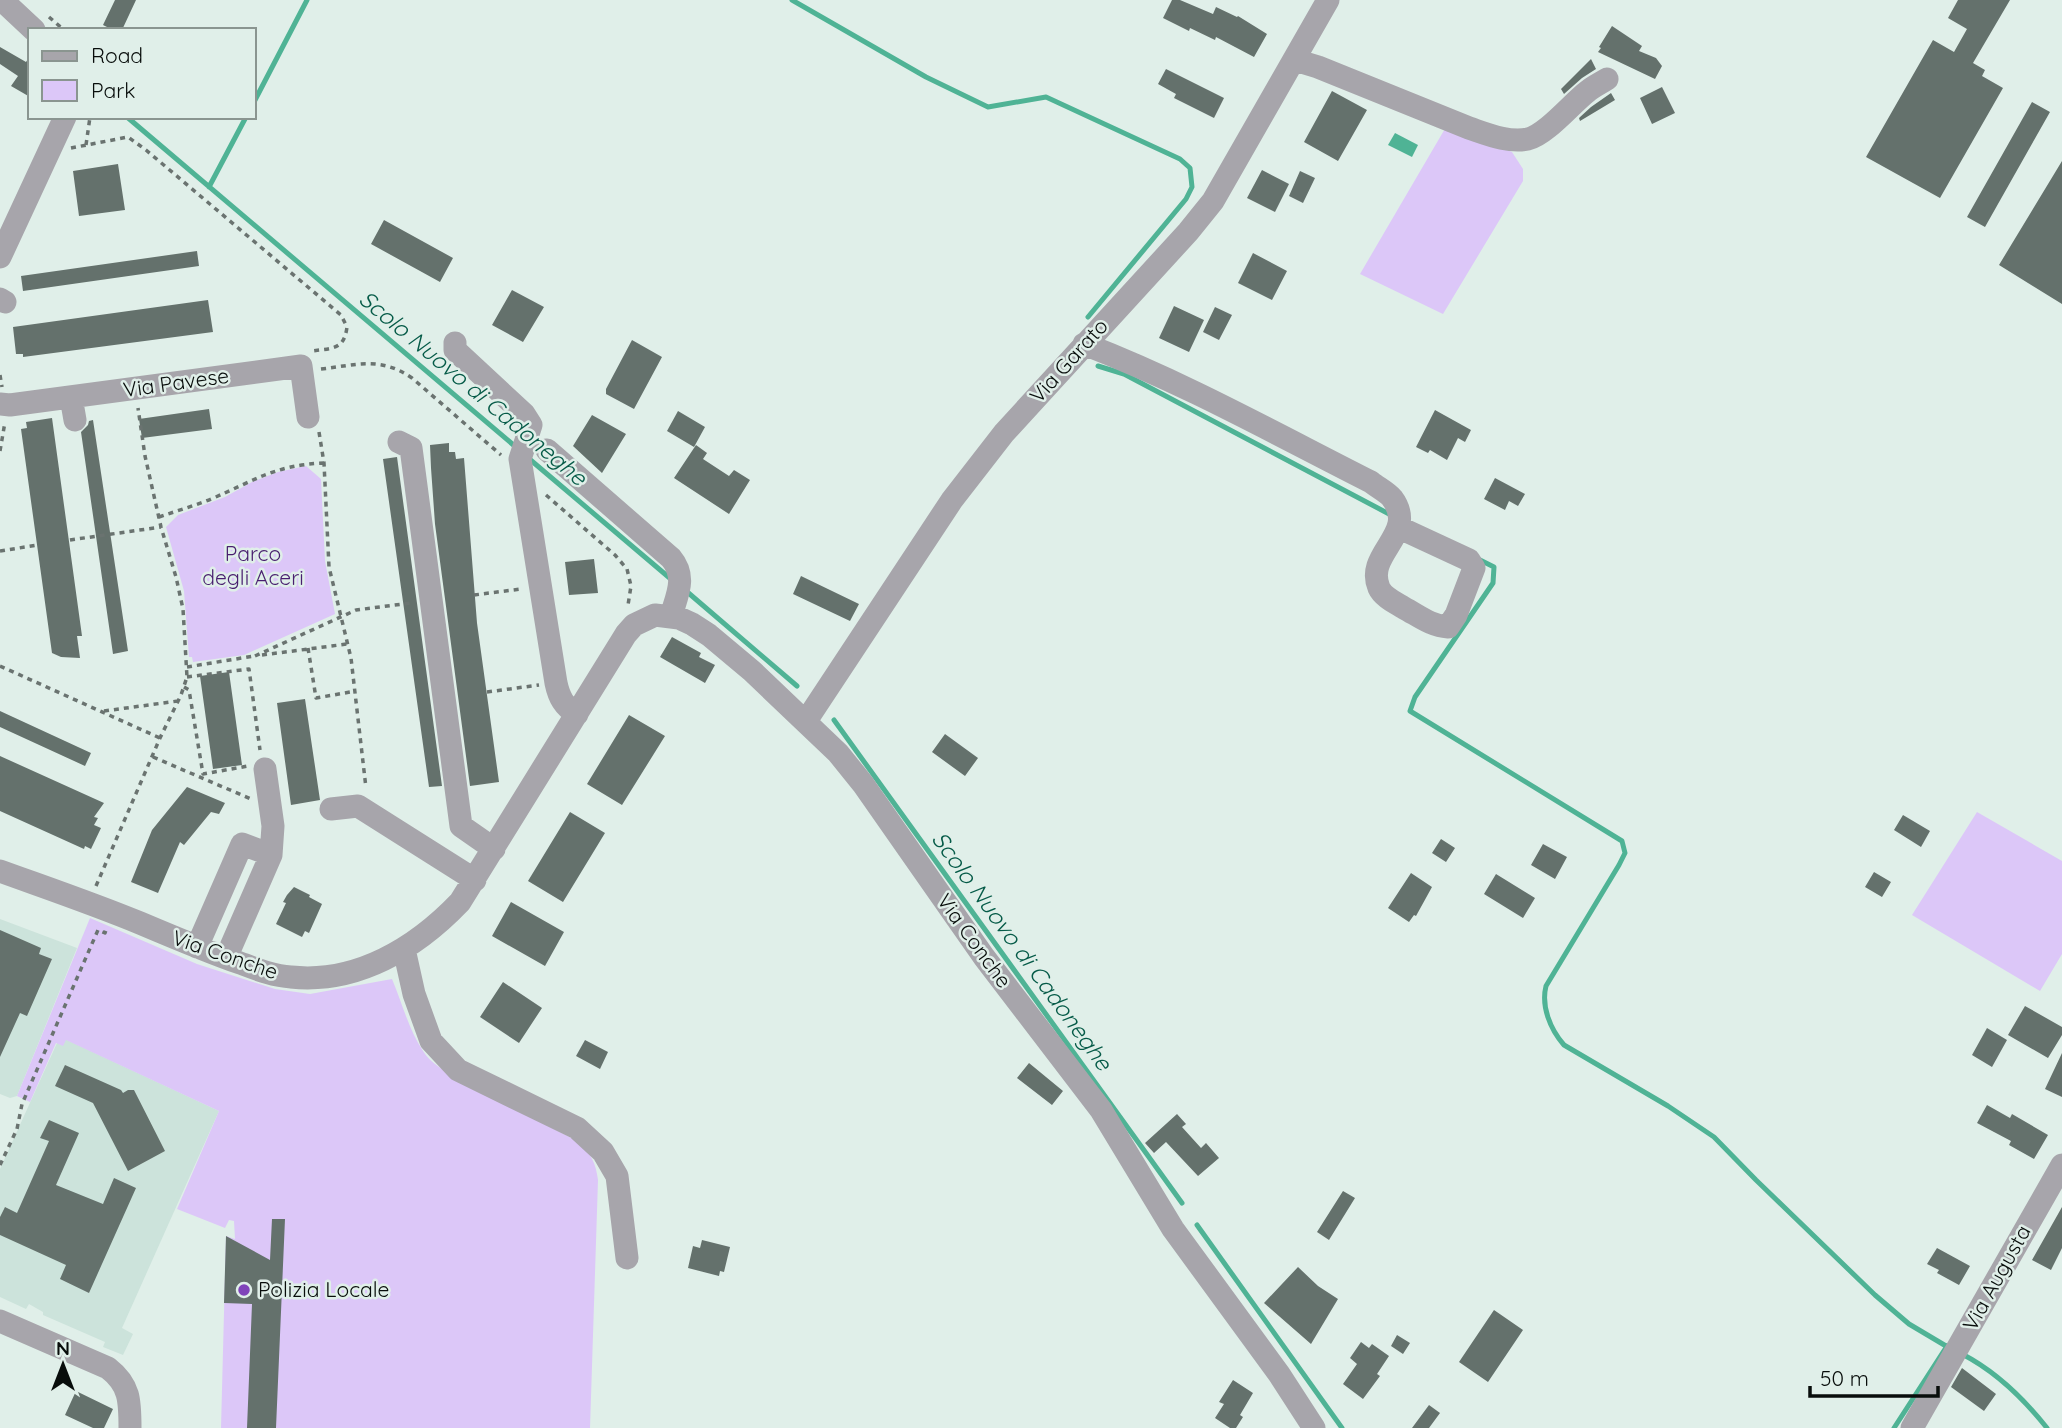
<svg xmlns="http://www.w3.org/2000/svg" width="2062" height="1428" font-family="Quicksand,sans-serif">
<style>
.built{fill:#cce3db}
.green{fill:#dcc7f8}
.water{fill:#4fb395}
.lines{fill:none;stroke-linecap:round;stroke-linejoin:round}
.stream{stroke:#4fb395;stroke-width:5}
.building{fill:#64716c}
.path{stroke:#6a7370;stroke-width:3.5;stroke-dasharray:5 5;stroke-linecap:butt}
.minor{stroke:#a7a5ab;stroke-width:23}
.poi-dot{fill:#8044ba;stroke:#e0efe9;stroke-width:2.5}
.labels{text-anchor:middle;stroke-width:5;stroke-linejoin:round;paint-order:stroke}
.street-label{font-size:21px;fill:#080d0b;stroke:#e0efe9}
.park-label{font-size:21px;fill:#481e6f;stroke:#e0efe9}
.poi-label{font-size:21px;fill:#080d0b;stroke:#e0efe9;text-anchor:start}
.water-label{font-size:23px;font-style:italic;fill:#065b48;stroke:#e0efe9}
</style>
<rect width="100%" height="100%" fill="#e0efe9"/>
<path class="built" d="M0,919L77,948L17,1096L10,1098L0,1094Z
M65,1039L219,1111L122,1328L133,1334L123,1355L103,1347L105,1342L43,1315V1312L29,1304L26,1309L0,1297V1169L57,1043Z"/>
<path class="green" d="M1446,127L1512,152L1523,169V181L1443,314L1360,274Z
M306,466L321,479L325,561L335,614L244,655L193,662L192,657H189L184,591L166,527L178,515L225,497L252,482L278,472Z
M1977,812L2062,861V954L2040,991L1912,915Z
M90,918L197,964L275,989L310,994L392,979C402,1003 409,1030 423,1051C429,1061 439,1067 448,1073L579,1142C591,1153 596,1164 598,1180L590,1428H221L226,1236L235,1239L234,1221L229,1220L225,1228L177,1209L219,1111L66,1040L63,1046L56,1043L30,1102L17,1096Z"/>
<path class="water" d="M1395,133L1418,145L1412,157L1388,145Z"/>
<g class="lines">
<path class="stream" d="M792,0L926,77L988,107L1046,97L1180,159L1190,168L1192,187L1186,199L1088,317
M254,102L307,0
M127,117L517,448
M209,187L246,117
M1098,366L1124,374L1391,515
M527,457L672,580
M1478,559L1494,567L1493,583L1415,697L1410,711L1622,841L1625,853L1619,865L1546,986C1541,1006 1550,1029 1564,1045L1668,1106L1714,1137L1756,1180L1875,1295L1909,1324L1946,1346
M685,590L797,686
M834,720L1182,1203
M1197,1225L1342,1428
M1962,1354C1995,1371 2024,1399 2047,1428
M1894,1428L1947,1346"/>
</g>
<path class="building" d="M115,0H136L122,30H113L103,25Z
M1172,0H1180L1213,14L1216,7L1237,17L1238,16L1267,34L1254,57L1216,37L1215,40L1190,28L1189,31L1163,18Z
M1958,0H2010L1973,63L1985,70L1982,76L2003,88L1940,198L1866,157L1933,40L1954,52L1967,29L1948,18Z
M1612,26L1642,46L1639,51L1656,58L1662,66L1655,79L1598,52L1601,48L1599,47Z
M0,47L26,62L30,56V97L11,86L18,76L0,64Z
M1591,59L1596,69L1582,78L1564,94L1561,89Z
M1166,69L1224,98L1214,118L1174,98L1176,94L1158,84Z
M1662,87L1675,113L1652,124L1640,98Z
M1332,91L1367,110L1338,161L1304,142Z
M1611,93L1615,100L1580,121L1579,118L1591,107Z
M2032,102L2050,112L1985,227L1967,217Z
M2062,161V304L1999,265Z
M118,164L125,210L79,216L73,171Z
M1262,170L1289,184L1275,212L1247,198Z
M1300,171L1315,178L1303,203L1289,196Z
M384,220L453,258L440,282L371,244Z
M197,251L199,266L23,291L21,276Z
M1253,253L1287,271L1272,300L1238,283Z
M512,290L544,307L523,342L492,325Z
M208,300L213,332L23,357V354H16L13,327Z
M1174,306L1204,320L1189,352L1159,338Z
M1215,307L1232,315L1219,340L1203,332Z
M632,340L662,357L634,409L606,394V389Z
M209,409L212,429L142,438L139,419Z
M1435,410L1471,430L1465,442L1458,438L1447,460L1430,450L1428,453L1416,447Z
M678,411L705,427L694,447L667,431Z
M592,415L626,434L602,473L573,446Z
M52,418L82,636H77L80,658L61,657L52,653L21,429L27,428L26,422Z
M93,420L128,651L113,654L81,432L88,425L89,421Z
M449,443V452H455L456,459L464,458L477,623L499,782L470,786L435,524L431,468L430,445Z
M696,445L707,453L703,459L729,476L734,470L750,480L729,514L674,478Z
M397,457L442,786L429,787L383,459Z
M1495,478L1525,494L1518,506L1509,501L1505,510L1484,499Z
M594,559L598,593L569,595L565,562Z
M801,576L859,604L850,621L793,594Z
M672,637L701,653L699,657L715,665L705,683L660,657Z
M229,672L242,765L213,769L200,676Z
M305,699L320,800L291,805L277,703Z
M0,711L91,753L85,766L0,727Z
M629,715L665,736L622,805L587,784Z
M945,734L978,758L965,776L932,752Z
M0,756L104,803L94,817L98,818L94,825L101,828L91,849L85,846L84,849L0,811Z
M187,787L225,803L219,814L211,812L184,845L180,842L158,893L131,882L152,830Z
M570,812L605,833L563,902L528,881Z
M1903,815L1930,831L1921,847L1894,830Z
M1441,839L1455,848L1446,862L1432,853Z
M1543,844L1567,857L1555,879L1531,865Z
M1874,872L1891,882L1882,897L1865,887Z
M1411,873L1432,887L1416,916L1414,915L1409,922L1388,908Z
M1496,874L1535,898L1523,918L1484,894Z
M294,887L310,895L309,897L322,904L309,933L305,931L302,937L276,924L286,903L283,902L287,895Z
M511,902L564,932L545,966L492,936Z
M0,930L41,948L39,954L52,959L27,1016L20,1013L0,1057Z
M503,982L542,1008L519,1043L480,1017Z
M2025,1006L2062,1027V1035L2048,1058L2008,1035Z
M1987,1028L2007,1040L1992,1067L1972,1055Z
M585,1040L608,1052L600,1069L576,1056Z
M2062,1053V1097L2045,1089Z
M1029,1063L1063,1091L1052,1105L1017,1078Z
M65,1065L121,1090L123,1093L128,1090H134L165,1151L128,1171L93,1103L55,1086Z
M1987,1105L2010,1118L2012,1114L2048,1135L2034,1159L2009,1145L2011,1141L1977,1123Z
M1177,1114L1186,1124L1182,1127L1201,1148L1206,1143L1219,1158L1198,1176L1166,1142L1154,1153L1145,1143Z
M49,1120L79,1133L56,1185L103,1204L114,1178L136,1188L89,1293L60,1279L66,1265L0,1235V1217L5,1207L17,1213L49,1141L40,1138Z
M1343,1191L1355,1198L1329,1240L1317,1232Z
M2062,1207V1248L2051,1270L2032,1260Z
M272,1219H285L276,1428H247L252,1304L224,1303L226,1236L270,1260Z
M702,1240L730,1247L724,1272L720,1271L719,1276L688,1268L693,1246L700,1248Z
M1937,1248L1970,1266L1959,1285L1937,1273L1939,1270L1927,1264Z
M1298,1267L1318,1286L1338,1299L1311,1344L1264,1303Z
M1494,1310L1523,1330L1488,1382L1459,1362Z
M1397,1335L1410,1343L1403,1354L1391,1346Z
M1361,1342L1369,1348L1372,1344L1389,1356L1377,1374L1380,1376L1363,1399L1343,1384L1357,1364L1350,1358Z
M1962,1368L1996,1394L1984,1411L1951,1387Z
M1233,1380L1253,1393L1240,1415L1243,1417L1236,1428H1230L1215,1418L1224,1404L1219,1402Z
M76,1391L113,1409L104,1428H93L65,1415Z
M1429,1405L1440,1413L1429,1428H1412Z"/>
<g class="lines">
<path class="path" d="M49,17L64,30
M86,145L90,117
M71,148L128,137L146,150L341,315L347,327C344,350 333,348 312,351
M321,369C357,365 380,356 412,378L501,455
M0,375L2,387
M319,432L324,463L329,567L351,658L366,788
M0,451L5,422
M546,495L615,555L627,569L631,586L628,605
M159,517C176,511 194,506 211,499C254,481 274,465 324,463
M70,540L161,527
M0,551L38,545
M474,595L521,589
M308,648L316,698L356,691
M262,655L347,644
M255,656L356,610L411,603
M0,666L160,738
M187,667L254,656
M187,677L249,669L260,750
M184,687L189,690L203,774L248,766
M487,692L539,685
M104,711L178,701
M153,757L251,799
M96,886L160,738L181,695L187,677L183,609L176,577L161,527L145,456L138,408
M0,1165L17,1129L22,1104L98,930L105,933L106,930"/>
<path class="minor" d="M2,0L34,30
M1295,60L1318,67L1469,128C1487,134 1508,143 1528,139C1547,134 1572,103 1588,91C1594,86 1601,83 1607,79
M0,257L65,117
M0,299L5,302
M455,343V350L524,414L531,425L520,459L556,683C559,697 564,707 577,714
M1084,344C1183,382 1276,434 1371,482C1377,487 1387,492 1392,498C1419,534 1364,553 1379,588C1383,597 1396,603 1404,608C1419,616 1431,626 1448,627L1456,615L1474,568L1469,560L1400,528
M71,397L75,420
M0,404L10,405L301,366L308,417
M399,442L411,448L461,826L494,849
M547,450L671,558C687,577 677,595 671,616
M806,721L952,500L1004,433L1188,232L1213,201L1328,0
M265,769L273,826L271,855
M331,809L358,806L475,880
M0,871C47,888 94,904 140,923C173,937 206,951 240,963C256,969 273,976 291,977C357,984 416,948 460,902L626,634L634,625L655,615L679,618L692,624L709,635L752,671L838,753L863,784L984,957L1101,1110L1173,1229L1279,1374L1314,1428
M197,947L242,844L271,855L226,958
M404,949L414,994L431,1041L458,1070L577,1128L603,1152L617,1176L627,1258
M0,1321L108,1368C130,1385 130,1401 130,1428
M1912,1428L2062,1165"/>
</g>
<circle class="poi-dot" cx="244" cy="1290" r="7"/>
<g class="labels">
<g class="street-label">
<text transform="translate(1069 361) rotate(-48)" y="7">Via Garato</text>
<text transform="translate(176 383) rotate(-8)" y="7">Via Pavese</text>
<text transform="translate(974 941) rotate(54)" y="7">Via Conche</text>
<text transform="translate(225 955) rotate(19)" y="7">Via Conche</text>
<text transform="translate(1997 1278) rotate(-61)" y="7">Via Augusta</text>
</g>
<g class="park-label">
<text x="253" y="561">Parco<tspan x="253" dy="24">degli Aceri</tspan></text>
</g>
<g class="poi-label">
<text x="258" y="1297">Polizia Locale</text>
</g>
<g class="water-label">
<text transform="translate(473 388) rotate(40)" y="8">Scolo Nuovo di Cadoneghe</text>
<text transform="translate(1022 951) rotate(54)" y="8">Scolo Nuovo di Cadoneghe</text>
</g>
</g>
<rect x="28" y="28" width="228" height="91" fill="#e0efe9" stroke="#8a9590" stroke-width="2"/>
<rect x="42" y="51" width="35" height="10" fill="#a7a5ab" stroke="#8a9590" stroke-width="2"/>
<text x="91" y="63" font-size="21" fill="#080d0b">Road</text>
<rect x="42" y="80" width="35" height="21" fill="#dcc7f8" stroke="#8a9590" stroke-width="2"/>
<text x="91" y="98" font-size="21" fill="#080d0b">Park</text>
<g transform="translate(63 1365)" stroke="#e0efe9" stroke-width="5" paint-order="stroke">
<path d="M0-5L12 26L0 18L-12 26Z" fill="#080d0b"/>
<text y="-10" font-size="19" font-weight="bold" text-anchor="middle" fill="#080d0b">N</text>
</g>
<path d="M1810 1386v10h128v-10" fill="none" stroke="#080d0b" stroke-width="3.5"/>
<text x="1820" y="1386" font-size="21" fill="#080d0b" stroke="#e0efe9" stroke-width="5" paint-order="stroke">50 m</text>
</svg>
